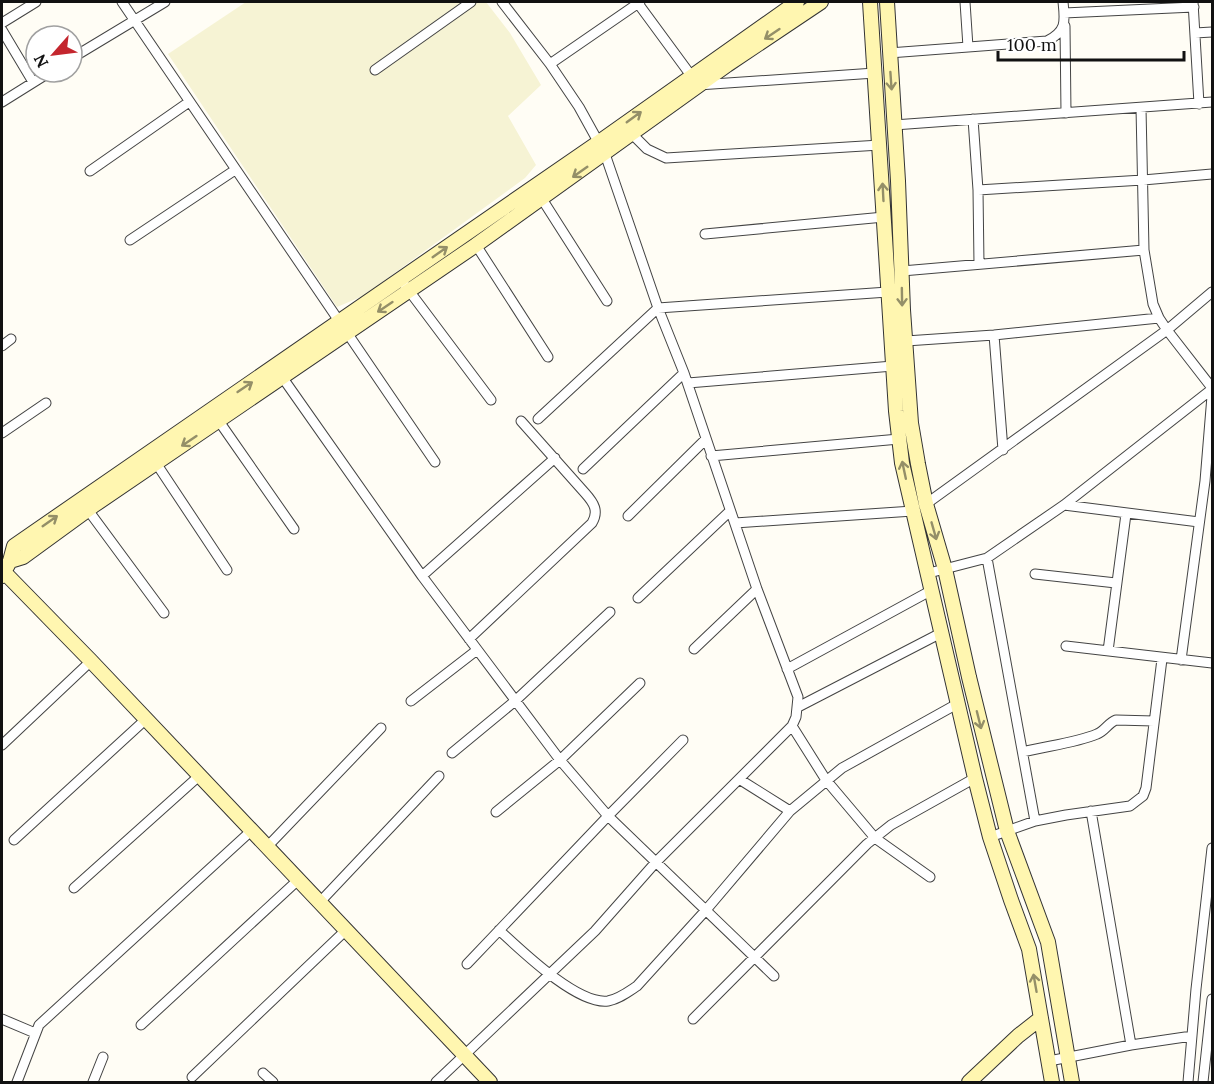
<svg xmlns="http://www.w3.org/2000/svg" width="1214" height="1084" font-family="Lora,serif">
<style>
.farmland{fill:#f6f3d4}
.lines{fill:none;stroke-linecap:round;stroke-linejoin:round}
.street-casing{stroke:#444;stroke-width:11}
.secondary-casing{stroke:#333;stroke-width:16}
.street{stroke:#fff;stroke-width:9}
.secondary{stroke:#fff6b0;stroke-width:14}
.oneway{stroke:#948f68}
</style>
<rect width="100%" height="100%" fill="#fffdf5"/>
<path class="farmland" d="M246,2H486L510,33L541,85L508,116L536,165L525,178L363,296L337,307L168,54Z"/>
<g class="lines">
<defs>
<path id="street" d="M122,2L435,462
M637,2L698,85L875,73
M965,2L968,47
M1193,2L1199,104
M1064,13L1194,7
M2,23L36,2
M1065,26L1066,113
M2,30L33,82
M1195,33L1212,32
M889,53L1047,41C1067,31 1065,21 1063,2
M72,58L165,2
M550,64L640,2
M375,70L471,2
M2,102L50,72
M1141,108L1144,250L1153,304L1159,318L1167,330L1212,388
M973,119L978,190L979,264
M894,125L1212,102
M632,134L647,149L666,158L880,145
M90,171L189,102
M978,190L1143,180L1212,174
M542,199L607,301
M705,234L884,217
M130,240L235,170
M476,245L548,357
M902,271L1144,250
M401,280L491,400
M994,335L1003,450
M906,341L994,335L1159,318
M2,346L11,339
M280,374L422,576L560,760L608,816L774,976
M688,383L893,366
M216,417L294,529
M538,419L658,308L888,292
M2,433L46,403
M711,456L899,439
M156,463L227,570
M583,469L684,373
M926,504L1167,330L1212,292
M1064,505L1199,522
M88,510L164,613
M628,516L706,439
M735,523L913,511
M987,558L1035,821
M929,573L987,558L1064,505L1212,389
M1035,574L1116,583
M422,576L555,458
M638,598L730,511
M469,639L592,523C599,511 594,503 585,493L521,421
M1066,646L1212,663
M694,649L757,589
M1108,651L1126,514
M1181,660L1205,481L1212,396
M787,669L932,590
M411,701L477,650
M798,707L941,633
M792,726L826,780L875,838L930,877
M2,745L91,661
M1023,752C1046,746 1076,743 1097,734C1105,731 1108,723 1116,720L1154,721
M452,753L515,701L610,612
M739,779L790,811
M1091,811L1131,1045
M496,812L560,760L640,683
M990,837L1035,821L1066,815L1130,806L1143,796L1146,788L1162,659
M14,840L145,720
M266,848L381,728
M74,888L199,776
M319,903L439,776
M499,930C521,950 577,1005 608,1001C619,999 628,992 637,986L706,910L790,811L842,768L957,704
M467,964L608,816L683,740
M2,1019L35,1033
M693,1019L867,844L891,825L975,778
M141,1025L297,881
M1049,1061L1131,1045L1192,1036
M263,1073L273,1082
M192,1077L345,931
M17,1082L39,1025L251,831
M93,1082L103,1057
M436,1082L595,931L656,862L792,726L796,717L798,697L757,589L684,373L658,308L605,154L579,107L550,64L502,2
M1188,1082L1196,989L1212,848
M1203,1082L1212,999"/>
<path id="secondary" d="M870,2L896,411L902,463L975,778L990,837L1011,900L1029,949L1052,1082
M887,2L898,181L903,310L911,423L918,464L926,504L945,569L969,677L1007,831L1048,942L1072,1082
M10,561L23,557L93,506L476,245L727,65L821,2
M4,572L91,661L490,1082
M2,576L10,561L14,546L599,142L797,2
M969,1082L1018,1036L1041,1018"/>
</defs>
<use href="#street" class="street-casing"/>
<use href="#secondary" class="secondary-casing"/>
<use href="#street" class="street"/>
<use href="#secondary" class="secondary"/>
</g>
<defs><path id="oneway-shaft" d="M-6 0H5M1.5-3L5.5 0L1.5 3" fill="none" stroke-width="1.6" stroke-linecap="round" stroke-linejoin="round" transform="scale(1.5)"/></defs>
<g class="oneway">
<use href="#oneway-shaft" transform="translate(772 34) rotate(146)"/>
<use href="#oneway-shaft" transform="translate(891 81) rotate(86)"/>
<use href="#oneway-shaft" transform="translate(634 117) rotate(-36)"/>
<use href="#oneway-shaft" transform="translate(580 172) rotate(145)"/>
<use href="#oneway-shaft" transform="translate(883 192) rotate(-93)"/>
<use href="#oneway-shaft" transform="translate(440 252) rotate(-35)"/>
<use href="#oneway-shaft" transform="translate(902 297) rotate(89)"/>
<use href="#oneway-shaft" transform="translate(385 307) rotate(146)"/>
<use href="#oneway-shaft" transform="translate(245 387) rotate(-34)"/>
<use href="#oneway-shaft" transform="translate(189 441) rotate(146)"/>
<use href="#oneway-shaft" transform="translate(904 470) rotate(-102)"/>
<use href="#oneway-shaft" transform="translate(50 521) rotate(-35)"/>
<use href="#oneway-shaft" transform="translate(934 531) rotate(74)"/>
<use href="#oneway-shaft" transform="translate(979 720) rotate(76)"/>
<use href="#oneway-shaft" transform="translate(1035 983) rotate(-100)"/>
</g>
<rect width="1214" height="1084" fill="none" stroke="#111111" stroke-width="6"/>
<g transform="translate(54 54) rotate(242)"><circle r="28" fill="#ffffff" stroke="#a0a0a0" stroke-width="1.5"/>
<path d="M0-4.5L10 22L0 15L-10 22Z" fill="#c4262e"/>
<text y="-9" font-size="16" font-weight="bold" text-anchor="middle" fill="#111111">N</text>
</g>
<path d="M998 51v9h186v-9" fill="none" stroke="#111111" stroke-width="3"/>
<text x="1007" y="51" font-size="18" fill="#111111" stroke="#ffffff" stroke-width="4.5" paint-order="stroke">100 m</text>
</svg>
